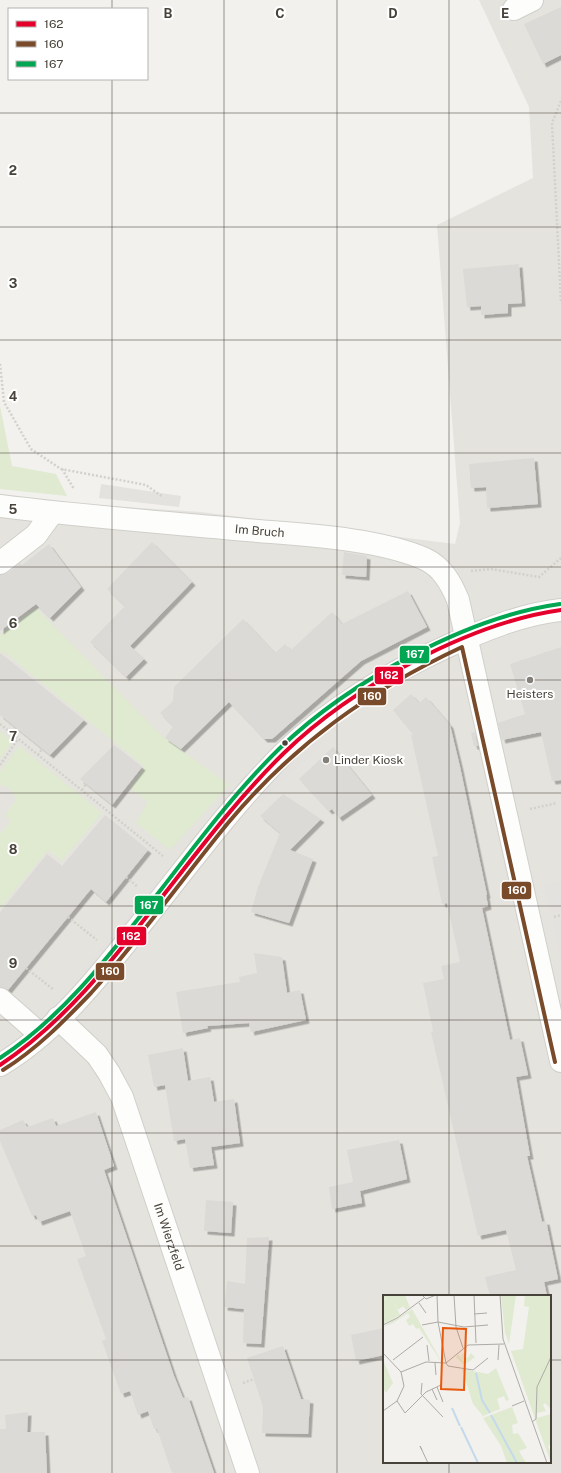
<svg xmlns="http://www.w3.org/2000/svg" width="561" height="1473" font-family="'Public Sans',sans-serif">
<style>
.residential{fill:#e5e3dd;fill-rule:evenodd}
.green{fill:#dfead1}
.parking{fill:#e4e2df}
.building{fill:#dcdad6;filter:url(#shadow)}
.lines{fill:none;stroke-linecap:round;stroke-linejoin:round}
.minor-casing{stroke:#d0cfcb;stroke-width:24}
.path{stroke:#d2d1cc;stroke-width:2.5;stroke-dasharray:2 2;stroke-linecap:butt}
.minor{stroke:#fdfdfc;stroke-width:22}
.bus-1-casing{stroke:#fff;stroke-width:7}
.bus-2-casing{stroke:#fff;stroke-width:7}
.bus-3-casing{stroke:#fff;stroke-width:7}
.bus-1{stroke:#e4002b;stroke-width:4}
.bus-2{stroke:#7a4b2a;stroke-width:4}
.bus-3{stroke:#00a651;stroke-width:4}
.grid{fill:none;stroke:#48433a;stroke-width:1;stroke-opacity:0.55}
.poi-dot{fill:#848079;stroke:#fff;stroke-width:1.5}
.bus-dot{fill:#48433a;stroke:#fff;stroke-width:1.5}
.labels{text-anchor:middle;stroke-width:4;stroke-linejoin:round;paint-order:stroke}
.street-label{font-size:12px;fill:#48433a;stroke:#fff}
.poi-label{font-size:12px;fill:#48433a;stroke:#fff}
.inset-river{fill:none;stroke:#c4daeb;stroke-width:2}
.inset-road{fill:none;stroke:#aeaba6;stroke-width:1}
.view{fill:#e8590c;fill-opacity:0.15;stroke:#e8590c;stroke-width:2}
.inset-edge{fill:none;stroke:#48433a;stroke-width:2}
.grid-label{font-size:13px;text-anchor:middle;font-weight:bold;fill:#48433a;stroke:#fff;stroke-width:4;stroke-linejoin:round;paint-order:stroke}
.line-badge{stroke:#fff;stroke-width:1.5}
.badge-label{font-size:11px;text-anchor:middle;font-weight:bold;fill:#fff}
</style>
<defs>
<filter id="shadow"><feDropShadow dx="3.5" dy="3.5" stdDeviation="0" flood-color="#0004"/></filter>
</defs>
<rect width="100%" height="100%" fill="#f2f1ee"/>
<path class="residential" d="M479,0H561V1473H0V499L201,512L455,544L460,523L437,225L533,178L529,107ZM384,1296H550V1462H384Z"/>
<path class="green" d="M0,406L12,466L56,474L67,496L0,489Z
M36,608L162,736L229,785L170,850L136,823L148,802L130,788L145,767L3,651L0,654V635Z
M0,731L13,741L0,759Z
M19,746L102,813L62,861L48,850L0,908V834L11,821L5,815L16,800C13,790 10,787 0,785V772Z"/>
<path class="parking" d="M101,484L181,496L179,507L99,498Z
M431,637L434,643L381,675L377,669Z
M318,738L323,744L261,803L256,797Z
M156,881L162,885L89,975L82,971Z
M561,881V911L550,913L544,885Z
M561,919V961L552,921Z"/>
<path class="building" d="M561,7V55L543,64L524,24Z
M519,264L522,303L508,304V313L481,315V306L467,307L463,269Z
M534,458L538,504L487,508L486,487L471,488L469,464Z
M152,542L192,582L130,646L144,659L126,677L90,642L125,606L107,589Z
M49,544L81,587L50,618L36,604L0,631V575L8,573L20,563L22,565Z
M344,552L367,556L366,577L342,575Z
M408,591L427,627L361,661L272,739H264L229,702L181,749L165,738L173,726L160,713L173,701L174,687L243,619L275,653L285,644L291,650L332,612L342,624Z
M561,647V780L552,781L541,732L502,740L498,723L525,714L510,664Z
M0,653L84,720L50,755L0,715Z
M411,694L419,703L426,697L450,725L460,767L487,895H486L488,906L482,908L510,1040L520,1038L528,1075L516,1077L530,1156H527L542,1222L546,1221L558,1279L544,1282L547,1296H490L485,1277L516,1270L506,1230L478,1236L431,1032L433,1031L423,983L444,979L441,966L460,962L447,903L442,904L432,857L438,856L411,735L413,734L393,710Z
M475,732L478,746H474L471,733Z
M114,745L142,767L112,805L80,779Z
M333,747L372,795L339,818L332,809L329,811L299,779Z
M283,794L321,819L290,850L313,859L289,923L251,912L258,887L280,833L260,816Z
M105,815L148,850L106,902L91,889L8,990L0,987V912L47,854L62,866Z
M254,953L282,957L287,993L300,990L306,1020L251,1032L249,1023L207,1026L208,1028L183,1033L176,992L240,982L239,977L257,973Z
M183,1048L188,1081L210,1077L214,1102L234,1099L240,1143L211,1147L214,1165L190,1168L185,1139L174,1141L165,1085L154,1087L148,1055Z
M96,1112L114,1166L104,1170L174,1376L183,1398L188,1397L214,1473H172L157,1429H154L148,1411L138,1415L130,1391L121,1394L102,1341L106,1339L77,1259L86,1256L70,1211L39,1222L36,1215L32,1216L0,1141V1130L23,1120L27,1127L53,1118L56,1126Z
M399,1140L407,1179L360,1191L362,1203L332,1209L329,1187L353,1182L347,1150Z
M206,1200L233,1202L231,1233L204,1231Z
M269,1237L261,1344L243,1343L244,1309L224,1307L227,1281L245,1284L247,1238Z
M384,1328V1355L356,1361L351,1335Z
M283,1346L301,1399L310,1400L308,1434L262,1433L263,1407L247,1358Z
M28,1412L27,1432H45L47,1473H0V1429H6L5,1415Z"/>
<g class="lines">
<defs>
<g id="minor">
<path d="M514,9L532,0"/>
<path id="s1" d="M0,506C86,517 172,523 258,531C308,535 380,539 425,559C442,567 451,583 458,600L561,1061"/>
<path d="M0,563L36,535L52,513"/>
<path d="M0,999L41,1035"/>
<path id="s2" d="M58,1018L97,1055L109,1073L122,1097L248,1473"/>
<path d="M0,1065C58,1031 106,968 148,915C192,860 234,803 284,753C329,709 391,672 448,646C484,630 522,614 561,610"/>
</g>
</defs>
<use href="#minor" class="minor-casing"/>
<path class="path" d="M561,101L552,123L561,302
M0,364L4,402L31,449L61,469L146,485L163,497
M62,469L74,489
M471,571L491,569L539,577L561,558
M0,724L163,856
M38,755L42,749
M0,765L18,739
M82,790L86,784
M530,809L557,803
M126,877L138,887
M68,917L97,940
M554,917L561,915
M26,968L54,990
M243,1383L254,1379"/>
<use href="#minor" class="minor"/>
<defs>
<path id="bus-1" d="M0,1065C71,1018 121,949 173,883C208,838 243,793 284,753C351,688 468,623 561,610"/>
<path id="bus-2" d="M3,1070C37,1049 64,1021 91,993C140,939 182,879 228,823C294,744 370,690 462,647L555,1062"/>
<path id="bus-3" d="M0,1058C67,1014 114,949 163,887C200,839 237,790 280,748C349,682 466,617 560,604"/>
</defs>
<use href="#bus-1" class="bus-1-casing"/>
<use href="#bus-2" class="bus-2-casing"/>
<use href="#bus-3" class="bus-3-casing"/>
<use href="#bus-1" class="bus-1"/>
<use href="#bus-2" class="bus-2"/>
<use href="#bus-3" class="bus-3"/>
</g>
<path class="grid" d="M112,0V9M224,0V1473M337,0V1473M449,0V1296M112,79V1473M0,113H561M0,227H561M0,340H561M0,453H561M0,567H561M0,680H561M0,793H561M0,906H561M0,1020H561M0,1133H561M0,1246H561M0,1360H384M550,1360H561M449,1462V1473"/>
<g class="poi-dot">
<circle cx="530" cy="680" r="4"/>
<circle cx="326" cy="760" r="4"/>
</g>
<circle class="bus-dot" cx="285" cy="743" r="3.5"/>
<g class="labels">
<g class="street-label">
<text dy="4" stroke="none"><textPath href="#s1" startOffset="261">Im Bruch</textPath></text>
<text dy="4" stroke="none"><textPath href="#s2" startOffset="250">Im Wierzfeld</textPath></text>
</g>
<g class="poi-label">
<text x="530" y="698">Heisters</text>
<text x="334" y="764" text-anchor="start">Linder Kiosk</text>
</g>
</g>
<g transform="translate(383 1295)">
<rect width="168" height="168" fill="#f2f1ee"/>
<path d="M0,0H22L27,13L23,15L20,11L15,15L7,0L17,20L0,29V6L6,1L0,5ZM118,0H133L126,49L122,38ZM142,0H168V114L162,108L160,110L163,116L154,118V123L168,119V148L165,152L168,156V168L128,56L140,54L146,12L141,11ZM29,14L52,55L59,68L36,33L33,34L30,29L26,31L23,25L27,22L25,18L10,28L0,32ZM84,55L82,62L85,63L88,58L92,62L81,70L73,62L75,59L82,68L78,61ZM0,65L10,88L3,98L0,93ZM113,73L126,105L123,106L121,101L114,104L117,114L100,121L90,109L79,74L105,79ZM129,112L135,128L129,130L130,139L135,138L144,153L136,156L143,168H124L118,151L100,123Z" fill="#dfead1"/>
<path class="inset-river" d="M93,78L99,105L107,118M69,113L77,131M108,120L134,168M78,132L95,168"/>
<path class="inset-road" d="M39,0L43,4L53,0M54,0L55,27L63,68M71,0L73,32L80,53M91,0L93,48M117,0L120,44L164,168M36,8L43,18M91,19L104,18M0,30L14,23L41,3M39,30L55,27L81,32L105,30M44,50L46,66M0,58L18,77L21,91L14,106L0,116M10,65L40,42M115,65L116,50M52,68L53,80M63,68L65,71L90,75L105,63M18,77L43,67L63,68L85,50L121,49M39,88L38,99L60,122M54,92L60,107M49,94L54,105M14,106L22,118L43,97L58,90M129,111L141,106M149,127L153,124L154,92L168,62M39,155L37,151L45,168"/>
<path class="view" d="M60,33L83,34L81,95L58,94Z"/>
<rect width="168" height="168" class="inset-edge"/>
</g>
<g class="grid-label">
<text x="168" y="18">B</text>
<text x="280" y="18">C</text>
<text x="393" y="18">D</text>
<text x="505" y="18">E</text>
<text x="13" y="175">2</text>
<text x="13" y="288">3</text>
<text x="13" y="401">4</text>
<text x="13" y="514">5</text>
<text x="13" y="628">6</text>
<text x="13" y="741">7</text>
<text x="13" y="854">8</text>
<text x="13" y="968">9</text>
</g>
<g class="line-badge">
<rect x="399" y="645" width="31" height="19" rx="4" fill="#00a651"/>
<rect x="374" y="666" width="30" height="19" rx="4" fill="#e4002b"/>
<rect x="357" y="687" width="30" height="19" rx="4" fill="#7a4b2a"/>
<rect x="501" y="881" width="31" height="19" rx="4" fill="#7a4b2a"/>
<rect x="134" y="895" width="30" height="20" rx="4" fill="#00a651"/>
<rect x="116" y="926" width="31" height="20" rx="4" fill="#e4002b"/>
<rect x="95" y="962" width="30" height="19" rx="4" fill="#7a4b2a"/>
</g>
<g class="badge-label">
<text x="415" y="658">167</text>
<text x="389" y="679">162</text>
<text x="372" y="700">160</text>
<text x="517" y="894">160</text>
<text x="149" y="909">167</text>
<text x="131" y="940">162</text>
<text x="110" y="975">160</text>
</g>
<rect x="8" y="8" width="140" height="72" fill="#ffffff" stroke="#b6b4b0"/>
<rect x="16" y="21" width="20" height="6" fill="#e4002b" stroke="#b6b4b0"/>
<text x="44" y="28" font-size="12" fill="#48433a">162</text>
<rect x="16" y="41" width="20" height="6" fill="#7a4b2a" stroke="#b6b4b0"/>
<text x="44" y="48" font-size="12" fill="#48433a">160</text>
<rect x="16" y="61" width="20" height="6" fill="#00a651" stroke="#b6b4b0"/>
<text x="44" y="68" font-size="12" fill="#48433a">167</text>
</svg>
